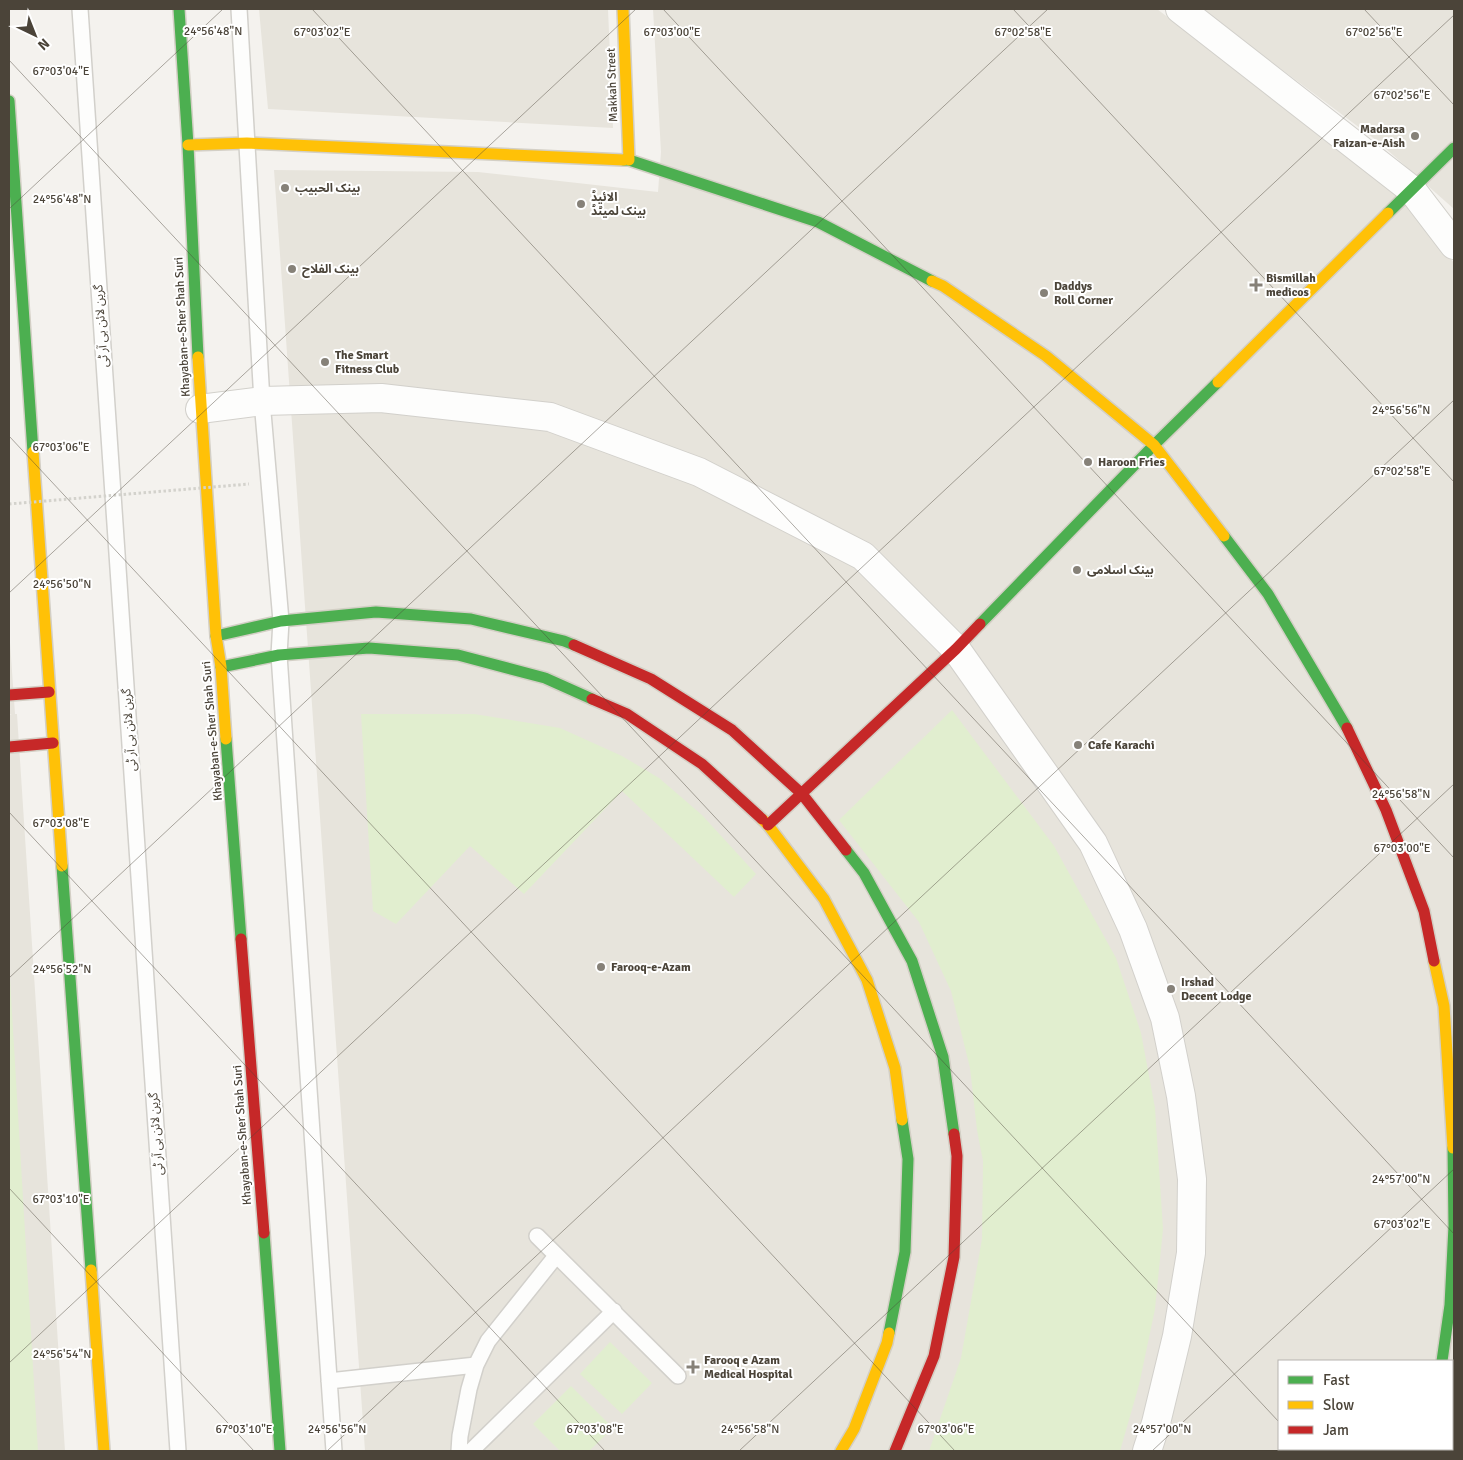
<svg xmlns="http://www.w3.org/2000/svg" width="1463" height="1460" font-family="Signika,'Noto Sans Arabic',sans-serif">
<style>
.residential{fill:#e7e4dc;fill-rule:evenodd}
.green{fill:#e1eecf}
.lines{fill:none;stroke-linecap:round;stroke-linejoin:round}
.lane-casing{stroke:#d2d0cb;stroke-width:18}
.street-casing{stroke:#d2d0cb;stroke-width:30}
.fast-casing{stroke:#d3cfc5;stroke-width:14}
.slow-casing{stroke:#d3cfc5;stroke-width:14}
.jam-casing{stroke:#d3cfc5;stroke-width:14}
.lane{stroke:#fdfdfc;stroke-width:15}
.street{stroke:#fdfdfc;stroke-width:28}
.fast{stroke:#4caf50;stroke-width:11}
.slow{stroke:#ffc107;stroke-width:11}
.jam{stroke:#c62828;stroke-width:11}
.path-bridge{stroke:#d3d2cc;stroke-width:3;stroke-dasharray:2.5 2.5;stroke-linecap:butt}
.ticks{fill:none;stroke:#4b4439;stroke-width:1;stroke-opacity:0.45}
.poi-dot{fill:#868178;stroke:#fff;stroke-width:2}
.labels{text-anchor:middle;stroke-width:4;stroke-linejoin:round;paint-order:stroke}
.street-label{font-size:12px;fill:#4b4439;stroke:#fff}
.poi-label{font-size:12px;font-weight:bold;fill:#4b4439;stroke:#fff;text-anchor:start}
.ticks-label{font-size:12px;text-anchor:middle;fill:#4b4439;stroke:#fff;stroke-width:4;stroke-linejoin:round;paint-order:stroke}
</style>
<rect width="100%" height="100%" fill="#f4f2ee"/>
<path class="residential" d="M259,9H608L613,128L268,109Z
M653,9H1157L1396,191L1454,263V1451H365L274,170L478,172L658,192L661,152ZM1279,1361H1452V1449H1279Z
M1201,9H1454V209L1376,140Z
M9,628L15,714H17L65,1451H9V715L12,714H9Z"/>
<path class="green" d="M952,710L1054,846L1116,958L1141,1033L1155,1108L1163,1229L1155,1309L1139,1385L1120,1451H929L961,1358L982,1239L983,1161L977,1130L970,1068L951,991L919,922L839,820Z
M361,714H474L560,728L622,756L659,778L702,815L756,874L734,897L622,791L524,894L470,846L396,924L373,911Z
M9,962L38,1451H9Z
M610,1342L652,1383L622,1414L580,1374Z
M571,1386L613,1428L589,1451H560L533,1424Z"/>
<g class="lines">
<defs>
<path id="lane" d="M80,9L178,1451
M239,9L262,401L281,621L279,655L334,1451
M537,1236L678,1376
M329,1381L476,1365
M459,1451L460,1436L469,1389L476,1365L488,1341L556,1256
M471,1451L614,1311"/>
<path id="street" d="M1180,9L1412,190L1454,245
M200,409L262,401L381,398L550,417L699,472L863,556L956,649L1093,843L1133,929L1165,1018L1181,1096L1192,1179L1191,1253L1177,1336L1156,1423L1147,1451"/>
<path id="fast" d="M179,9L188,145L198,357
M9,101L33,452
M624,160H629L818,222L932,281
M1388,213L1454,148
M1224,536L1268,594L1347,728
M980,624L1154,445L1218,382
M216,636L281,621L376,612L471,619L564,641L574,645
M221,667L279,655L369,648L458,655L545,678L592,699
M226,739L241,939
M846,850L864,873L912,961L943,1057L954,1134
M62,866L91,1270
M264,1233L280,1451
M889,1333L905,1252L908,1159L902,1120
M1442,1361L1450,1305L1454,1226L1453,1148"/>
<path id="slow" d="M623,9L629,160
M188,145L247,143L624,160
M932,281L943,286L1046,356L1154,445L1224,536
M198,357L216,636L221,667L226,739
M1218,382L1388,213
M33,452L62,866
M762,819L768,825L824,899L867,980L895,1068L902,1120
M1434,961L1444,1006L1453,1148
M91,1270L104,1451
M841,1451L854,1429L887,1343L889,1333"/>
<path id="jam" d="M574,645L651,679L732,730L802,794L846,850
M9,695L49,692
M592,699L627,714L702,764L762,819
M1347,728L1386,810L1424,911L1434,961
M9,747L53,743
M768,825L956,649L980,624
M241,939L264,1233
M895,1451L934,1356L954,1257L957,1156L954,1134
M1425,1451L1426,1449"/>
</defs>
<use href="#lane" class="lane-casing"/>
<use href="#street" class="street-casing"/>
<use href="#fast" class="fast-casing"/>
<use href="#slow" class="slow-casing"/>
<use href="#jam" class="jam-casing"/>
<use href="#lane" class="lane"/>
<use href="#street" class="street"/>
<use href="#fast" class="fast"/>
<use href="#slow" class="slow"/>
<use href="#jam" class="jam"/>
<path class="path-bridge" d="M9,504L249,484"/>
</g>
<path class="ticks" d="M312,9L1454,1234M663,9L1454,858M1013,9L1454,482M1364,9L1454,105M9,60L1279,1422M9,209L223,9M9,436L955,1451M9,593L636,9M9,812L605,1451M9,978L1048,9M9,1188L254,1451M9,1363L1454,15M1304,1449L1306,1451M327,1451L1454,400M739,1451L1454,784M1152,1451L1454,1169"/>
<g class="poi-dot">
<circle cx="1415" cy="136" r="5"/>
<circle cx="285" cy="188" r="5"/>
<circle cx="581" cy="204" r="5"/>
<circle cx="292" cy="269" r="5"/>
<path d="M1253.5 277.5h5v5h5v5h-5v5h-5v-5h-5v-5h5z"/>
<circle cx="1044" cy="293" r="5"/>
<circle cx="325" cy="362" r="5"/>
<circle cx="1088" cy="462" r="5"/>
<circle cx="1077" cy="570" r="5"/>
<circle cx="1078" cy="745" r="5"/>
<circle cx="601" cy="967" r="5"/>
<circle cx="1171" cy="989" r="5"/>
<path d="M690.5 1359.5h5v5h5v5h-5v5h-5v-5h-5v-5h5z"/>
</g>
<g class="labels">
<g class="street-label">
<text transform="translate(612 85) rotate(-92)" y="4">Makkah Street</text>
<text transform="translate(101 326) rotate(-94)" y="4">گرین لائن بی آر ٹی</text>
<text transform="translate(182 327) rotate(-93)" y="4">Khayaban-e-Sher Shah Suri</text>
<text transform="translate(129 730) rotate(-94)" y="4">گرین لائن بی آر ٹی</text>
<text transform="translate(212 731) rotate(-95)" y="4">Khayaban-e-Sher Shah Suri</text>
<text transform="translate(156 1134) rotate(-94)" y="4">گرین لائن بی آر ٹی</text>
<text transform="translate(242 1135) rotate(-94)" y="4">Khayaban-e-Sher Shah Suri</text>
</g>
<g class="poi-label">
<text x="1405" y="133" text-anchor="end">Madarsa<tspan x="1405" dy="14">Faizan-e-Aish</tspan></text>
<text x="295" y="192">بينک الحبيب</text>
<text x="591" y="201">الائیڈ<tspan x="591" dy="14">بینک لمیٹڈ</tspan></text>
<text x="302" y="273">بینک الفلاح</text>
<text x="1266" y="282">Bismillah<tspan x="1266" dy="14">medicos</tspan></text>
<text x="1054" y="290">Daddys<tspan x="1054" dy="14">Roll Corner</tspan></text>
<text x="335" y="359">The Smart<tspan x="335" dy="14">Fitness Club</tspan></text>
<text x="1098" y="466">Haroon Fries</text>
<text x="1087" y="574">بینک اسلامی</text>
<text x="1088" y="749">Cafe Karachi</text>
<text x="611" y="971">Farooq-e-Azam</text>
<text x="1181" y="986">Irshad<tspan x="1181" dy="14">Decent Lodge</tspan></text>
<text x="704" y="1364">Farooq e Azam<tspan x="704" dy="14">Medical Hospital</tspan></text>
</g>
</g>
<g class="ticks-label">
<text x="213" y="35">24°56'48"N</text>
<text x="322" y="36">67°03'02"E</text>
<text x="672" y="36">67°03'00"E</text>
<text x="1023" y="36">67°02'58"E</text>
<text x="1374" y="36">67°02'56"E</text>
<text x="61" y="75">67°03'04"E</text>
<text x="1402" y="99">67°02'56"E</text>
<text x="62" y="203">24°56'48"N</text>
<text x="1401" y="414">24°56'56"N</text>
<text x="61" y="451">67°03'06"E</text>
<text x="1402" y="475">67°02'58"E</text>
<text x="62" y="588">24°56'50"N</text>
<text x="1401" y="798">24°56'58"N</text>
<text x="61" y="827">67°03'08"E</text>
<text x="1402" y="852">67°03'00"E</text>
<text x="62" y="973">24°56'52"N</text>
<text x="1401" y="1183">24°57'00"N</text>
<text x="61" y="1203">67°03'10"E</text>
<text x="1402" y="1228">67°03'02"E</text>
<text x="62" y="1358">24°56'54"N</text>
<text x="244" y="1433">67°03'10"E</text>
<text x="595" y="1433">67°03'08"E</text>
<text x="946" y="1433">67°03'06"E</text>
<text x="337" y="1433">24°56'56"N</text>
<text x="750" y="1433">24°56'58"N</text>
<text x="1162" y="1433">24°57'00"N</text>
</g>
<rect width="1463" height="1460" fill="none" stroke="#4b4439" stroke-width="20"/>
<rect x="1278" y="1360" width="175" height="90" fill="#ffffff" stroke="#b7b4b0"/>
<rect x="1288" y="1376" width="25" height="8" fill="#4caf50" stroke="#b7b4b0"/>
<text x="1323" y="1385" font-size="15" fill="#4b4439">Fast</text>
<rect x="1288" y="1401" width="25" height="8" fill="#ffc107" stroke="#b7b4b0"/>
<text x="1323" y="1410" font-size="15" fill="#4b4439">Slow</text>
<rect x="1288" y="1426" width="25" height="8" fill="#c62828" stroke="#b7b4b0"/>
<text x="1323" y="1435" font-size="15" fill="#4b4439">Jam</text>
<g transform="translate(35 35) rotate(137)" stroke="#ffffff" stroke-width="4" paint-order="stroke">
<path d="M0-4L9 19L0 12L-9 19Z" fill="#4b4439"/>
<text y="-8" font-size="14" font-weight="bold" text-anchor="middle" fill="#4b4439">N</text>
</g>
</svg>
